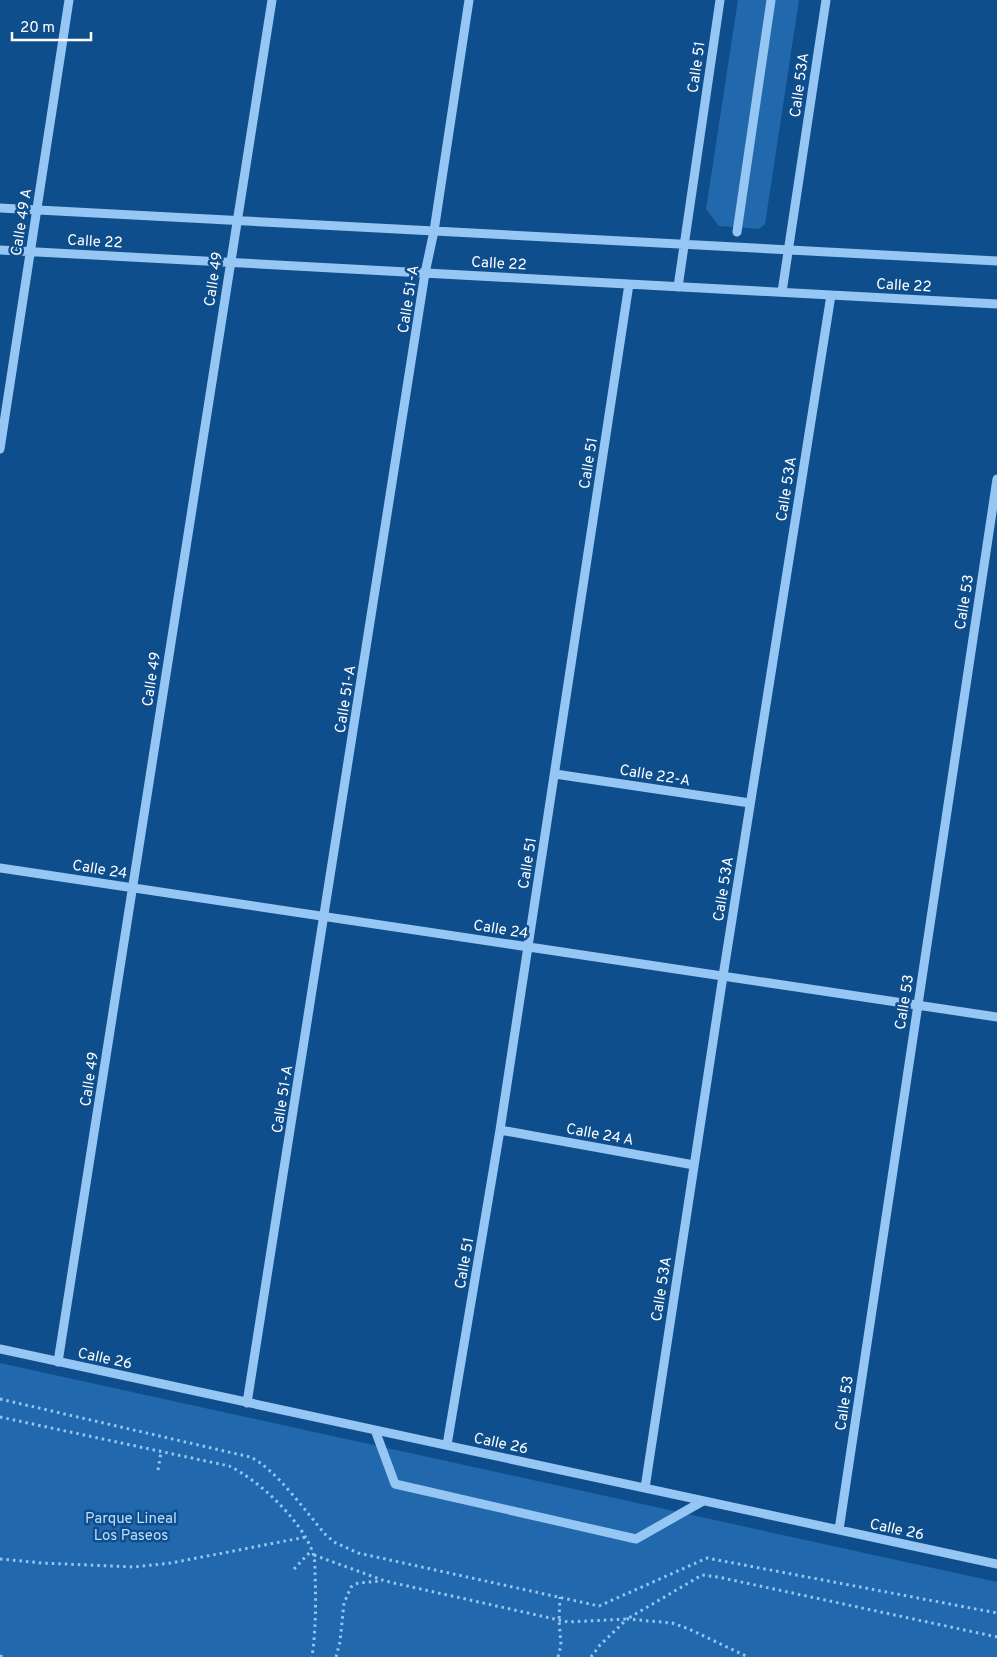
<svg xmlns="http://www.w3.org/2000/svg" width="997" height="1657" font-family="Overpass,sans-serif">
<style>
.green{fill:#2168ac}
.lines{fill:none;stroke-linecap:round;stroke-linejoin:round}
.path{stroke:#96c6f3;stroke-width:3;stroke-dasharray:2.5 4;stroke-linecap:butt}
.minor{stroke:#96c6f3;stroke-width:9}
.labels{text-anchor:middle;stroke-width:5;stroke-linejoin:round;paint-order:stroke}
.street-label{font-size:15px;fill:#fff;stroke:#0f4e8c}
.park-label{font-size:15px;fill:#bddefd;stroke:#0f4e8c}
</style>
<rect width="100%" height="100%" fill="#0f4e8c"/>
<path class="green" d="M738,0H799L765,224L759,229L719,226L706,209Z
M0,1363L997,1582V1657H0Z"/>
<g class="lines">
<path class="path" d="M0,1399L250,1457C275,1468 306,1512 325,1534L334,1542L358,1553L599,1606L707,1558L997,1613
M0,1417L229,1466C259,1480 302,1521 313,1553C315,1559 315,1566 315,1572C316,1600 316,1629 312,1657
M158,1470L161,1452
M314,1555L385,1581L568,1622L627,1619L702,1575L718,1577L997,1637
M0,1559L42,1563L134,1567L171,1563L306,1537
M294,1569L312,1550
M0,1656L4,1657
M336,1657L340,1642L344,1603L351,1587L358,1583L382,1581
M558,1657L561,1645L559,1620L560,1597
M591,1657L600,1645L627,1619L672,1623L689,1629L748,1657"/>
<path class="minor" d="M0,208L997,261
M737,232L771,0
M0,250L997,304
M678,287L720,0
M782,292L826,0
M0,449L69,0
M555,774L750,803
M0,868L997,1017
M500,1130L694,1165
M0,1349L997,1564
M58,1362L272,0
M247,1403L425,273L434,231L469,0
M375,1430L395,1484L636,1539L703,1501
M447,1445L500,1130L629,284
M645,1488L723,976L831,295
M839,1530L997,479"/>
</g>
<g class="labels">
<g class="street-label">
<text transform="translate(696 67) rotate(-82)" y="5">Calle 51</text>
<text transform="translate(799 85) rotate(-82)" y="5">Calle 53A</text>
<text transform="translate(21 222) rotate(-81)" y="5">Calle 49 A</text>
<text transform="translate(95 241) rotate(3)" y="5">Calle 22</text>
<text transform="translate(499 263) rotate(3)" y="5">Calle 22</text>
<text transform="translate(213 279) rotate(-81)" y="5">Calle 49</text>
<text transform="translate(904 285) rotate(3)" y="5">Calle 22</text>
<text transform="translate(408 299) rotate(-81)" y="5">Calle 51-A</text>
<text transform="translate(588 463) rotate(-81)" y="5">Calle 51</text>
<text transform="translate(786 489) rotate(-81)" y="5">Calle 53A</text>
<text transform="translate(964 602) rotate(-81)" y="5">Calle 53</text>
<text transform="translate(151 679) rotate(-81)" y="5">Calle 49</text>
<text transform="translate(345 699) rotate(-81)" y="5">Calle 51-A</text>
<text transform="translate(655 775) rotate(9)" y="5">Calle 22-A</text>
<text transform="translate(527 863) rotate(-81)" y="5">Calle 51</text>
<text transform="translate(100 869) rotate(9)" y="5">Calle 24</text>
<text transform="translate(723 889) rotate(-81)" y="5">Calle 53A</text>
<text transform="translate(501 929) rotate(9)" y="5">Calle 24</text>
<text transform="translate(904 1002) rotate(-81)" y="5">Calle 53</text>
<text transform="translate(89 1079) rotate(-81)" y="5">Calle 49</text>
<text transform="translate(282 1099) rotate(-81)" y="5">Calle 51-A</text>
<text transform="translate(600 1134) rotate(10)" y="5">Calle 24 A</text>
<text transform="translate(464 1263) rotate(-80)" y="5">Calle 51</text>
<text transform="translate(661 1289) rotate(-81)" y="5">Calle 53A</text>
<text transform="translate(105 1358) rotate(12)" y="5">Calle 26</text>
<text transform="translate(844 1403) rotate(-82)" y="5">Calle 53</text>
<text transform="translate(501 1443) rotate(12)" y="5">Calle 26</text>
<text transform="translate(897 1529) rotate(12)" y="5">Calle 26</text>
</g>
<g class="park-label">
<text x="131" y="1523">Parque Lineal<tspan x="131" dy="17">Los Paseos</tspan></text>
</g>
</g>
<path d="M12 32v8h79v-8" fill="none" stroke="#ffffff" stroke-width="2.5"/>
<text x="20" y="32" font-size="15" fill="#ffffff" stroke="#0f4e8c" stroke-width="4" paint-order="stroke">20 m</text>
</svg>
